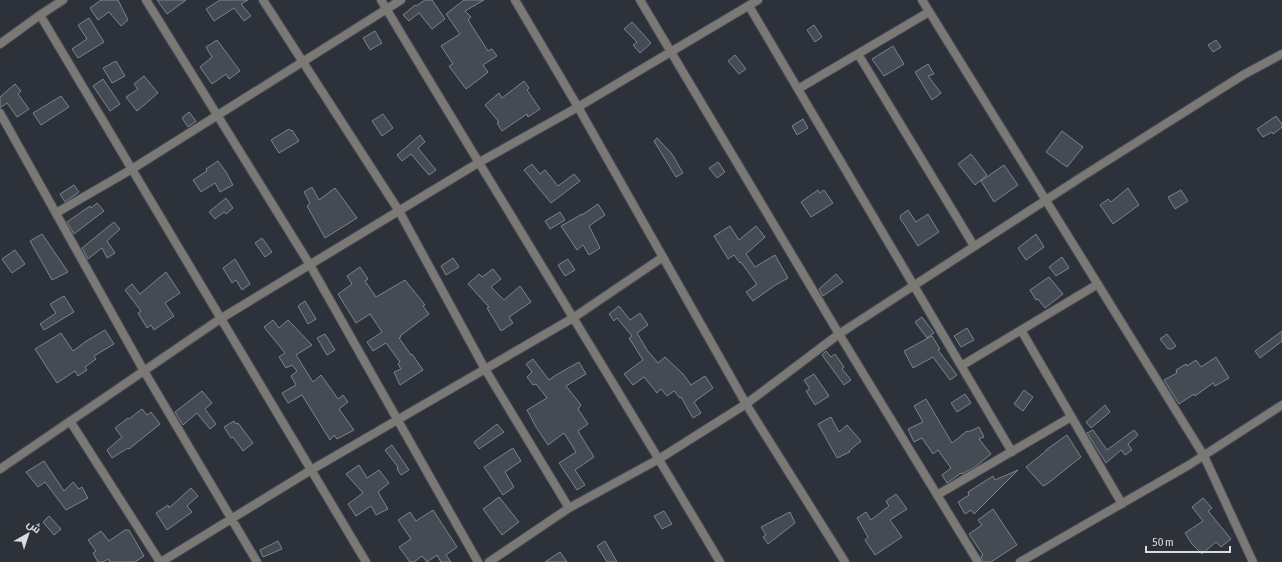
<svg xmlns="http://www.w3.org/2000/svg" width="1282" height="562" font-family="'Asap Condensed',Cairo,sans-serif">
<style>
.building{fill:#454b53;stroke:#7d838c}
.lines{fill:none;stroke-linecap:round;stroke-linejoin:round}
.street-casing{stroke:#494d55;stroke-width:10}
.street{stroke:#7b7975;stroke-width:8}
</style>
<rect width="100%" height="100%" fill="#2d323a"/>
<path class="building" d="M101,0H118L128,20L121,26L109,12L98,20L90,8Z
M157,0H186L167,14Z
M220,0H248L241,4L251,16L244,21L234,8L214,21L206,9Z
M425,0H432L445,19L432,29L419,13L409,21L403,15L415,5L416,6Z
M464,0H484L465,11L471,17L468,20L488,51L492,49L497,56L483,65L488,72L486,74L466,89L449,66L453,64L441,46L460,34L446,14Z
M89,18L104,42L78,58L72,49L87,39L78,25Z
M632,22L651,43L640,53L633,45L637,42L624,29Z
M814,25L822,37L815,42L807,30Z
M375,31L382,43L370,50L363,38Z
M217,40L240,71L229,79L226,74L212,84L200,67L212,57L206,47Z
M1216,40L1221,47L1213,52L1208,45Z
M893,46L904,64L884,76L872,59Z
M735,55L746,69L739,74L728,61Z
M116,61L125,76L112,83L103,68Z
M928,64L934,74L928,76L941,93L932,100L915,72Z
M144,76L158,93L137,111L126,97L138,89L134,84Z
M103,79L120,104L110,111L93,86Z
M524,81L529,88L527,90L540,109L528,117L527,114L502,131L497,123L499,122L485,105L499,93L502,98Z
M15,84L21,91L18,94L29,109L17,117L7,103L0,108V97Z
M61,96L69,107L41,125L33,113Z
M189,112L196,121L188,127L182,118Z
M383,114L393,128L382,136L372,121Z
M1276,116L1282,124V127L1273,134L1272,132L1263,137L1257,129Z
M803,119L808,128L797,135L792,126Z
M289,129L291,131L292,130L299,141L279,153L271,140Z
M1062,131L1083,147L1067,167L1046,152Z
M420,135L425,142L418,148L436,170L429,175L411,154L402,161L397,155Z
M657,138L672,154L683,173L676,177L654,141Z
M971,154L987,175L975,185L958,164Z
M218,161L226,172L233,185L220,192L215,183L201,192L193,180L207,171L206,169Z
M718,162L725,172L717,178L709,168Z
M532,164L540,174L545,170L558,186L574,174L580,181L551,203L524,170Z
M1004,165L1018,185L994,202L981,181Z
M74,185L79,192L65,202L60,194Z
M312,187L319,200L335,188L357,218L325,238L307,206L310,203L304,192Z
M1128,188L1139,205L1113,224L1100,205L1108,199L1111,202Z
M818,190L820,193L824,190L833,203L811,217L801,202Z
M1181,190L1188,201L1175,209L1168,197Z
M226,198L233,208L226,214L224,212L215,219L209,212Z
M97,203L104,211L74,234L67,222L90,206L91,208Z
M598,204L605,215L589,226L600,248L589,255L583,245L577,250L561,226L582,214V215Z
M908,210L916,222L928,214L939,232L918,246L900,218L901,215Z
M560,212L565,220L550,229L545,221Z
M114,222L120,229L107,241L115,253L107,258L102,248L88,259L82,248Z
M730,226L739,240L756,226L765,237L746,254L755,267L775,255L788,278L774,286L753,301L746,292L756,285V283L741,262L740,263L734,255L728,259L714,236Z
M42,234L68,272L52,280L30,241Z
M1036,234L1044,247L1026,260L1018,248Z
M262,238L272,252L265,257L255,243Z
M15,250L25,264L12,273L2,259Z
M1062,257L1069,268L1056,276L1049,267Z
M453,258L459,267L446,275L441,266Z
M235,259L250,284L242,290L236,280L232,283L223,268Z
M568,259L575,270L565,276L558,265Z
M360,267L368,279L365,281L376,297L405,280L425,305L423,306L429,314L400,336L401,337L399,338L411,355L412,354L423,370L400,385L394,372L401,369L398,364L400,362L386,343L373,351L367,342L382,332L370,314L356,323L338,294L352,284L347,276Z
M493,269L501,279L491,287L504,300L520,286L531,302L509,317L513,323L501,331L487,308L489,307L468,284L479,274L482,277Z
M166,272L180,293L165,303L174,316L154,330L151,325L147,328L138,313L141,311L125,290L132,284L140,294Z
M836,274L843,282L823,296L819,289Z
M1049,277L1063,294L1045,308L1038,299L1036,300L1030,290Z
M64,296L74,312L44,330L40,324L56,313L50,304Z
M305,301L316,319L308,324L298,306Z
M619,306L630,320L640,313L648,325L637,333L647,350L658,363L665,357L683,374L691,385L705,376L713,388L694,402L701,413L693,418L681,397L680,398L674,391L667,396L661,389L657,393L644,377L633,385L624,374L643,360L629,338L632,336L617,318L614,321L609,314Z
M922,317L934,333L927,338L915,322Z
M273,320L279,328L288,320L312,345L296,355L313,382L321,375L338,399L343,395L348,402L339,409L354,430L337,439L334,435L330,440L302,395L288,403L282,393L296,385L291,376L297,371L292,365L286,368L279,357L285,353L264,327Z
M967,328L974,340L961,347L954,336Z
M105,330L114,344L94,356L96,359L85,367L87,370L78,376L75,371L57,383L35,349L61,333L73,351L85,342Z
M1282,331V341L1260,358L1255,351Z
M325,334L335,350L327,355L317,338Z
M1167,334L1176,346L1172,349H1168L1160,339Z
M932,336L940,349L938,350L957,375L950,380L933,357L913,368L904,351Z
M826,351L831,357L835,354L844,367L842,369L851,380L844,385L822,355Z
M1216,357L1229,378L1215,386L1213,383L1195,396L1194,394L1179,404L1164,380L1177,373L1176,370L1186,364L1187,366L1196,360L1201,367Z
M533,359L549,380L556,375L579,362L586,374L566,386L581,405L578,409L588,424L578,431L594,457L575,470L585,485L577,490L559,463L576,452L564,433L548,445L536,427L527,410L547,398L536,384L533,385L527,377L532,372L526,364Z
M814,374L829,396L815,405L806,391L810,389L804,380Z
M1024,390L1033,397L1023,411L1014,404Z
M202,391L212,403L205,409L216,424L210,429L197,413L183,425L175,412Z
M965,394L971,403L957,412L951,403Z
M926,399L952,443L967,431L968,432L979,427L984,437L979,439L991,454L975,467L962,474L961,473L947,483L942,475L951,468L938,450L933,454L922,438L914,442L908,429L923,422L914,406Z
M1105,405L1110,412L1091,428L1086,422Z
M142,409L147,415L151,412L160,424L129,449L128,448L112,458L107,450L122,437L115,428L128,418L129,419Z
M831,417L839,432L847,425L861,441L849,451L850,452L837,458L818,424Z
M234,421L236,424L238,423L253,443L243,451L233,437L231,438L224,427Z
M497,424L504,432L479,449L474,442Z
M1093,430L1107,450L1134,430L1138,435L1128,444L1132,450L1125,455L1121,450L1106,463L1087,433Z
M1067,435L1081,457L1047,484L1043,486L1026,467L1046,451V450Z
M392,445L409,470L401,475L397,469L398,467L385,450Z
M513,448L521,461L505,472L514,487L503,495L484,467Z
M44,461L64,491L73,482L79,489L82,487L88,498L66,510L45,482L38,487L26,472Z
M359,465L367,478L379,470L389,483L378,492L388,509L376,515L371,506L356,516L348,504L363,493L346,474Z
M1018,470L974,514L971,510L965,514L958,502L969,495L968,492L993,476L995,480Z
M191,488L198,496L187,506L192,512L167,530L156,513L168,505L169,508Z
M896,494L907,509L890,520L902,537L875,555L865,540L868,537L857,518L866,512L871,520L889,506L886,501Z
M499,497L519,522L502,535L483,509Z
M1203,498L1212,508L1208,511L1231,539L1221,547L1216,542L1202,554L1192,544L1185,533L1203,521L1192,507Z
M993,509L1017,545L991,562H983L981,556L983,555L969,534L982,525L978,520Z
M433,510L457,547L446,555L451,562H441L437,555L427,562L422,556L414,562H410L399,547L411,539L398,520L410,512L416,521Z
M664,511L672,524L662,529L654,516Z
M790,512L795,523L768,544L763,537L766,535L761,527Z
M49,516L61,529L54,535L43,522Z
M125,530H129L144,556L135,562H110L108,559L103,562H98L93,553L96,551L88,540L101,531L109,541Z
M278,541L282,549L263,557L260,550Z
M605,541L617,562H607L597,546Z
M560,552L567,562H545Z"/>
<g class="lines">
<defs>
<path id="street" d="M146,0L310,265L478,562
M263,0L399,211L485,369L569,508
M381,0C493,188 609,374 720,562
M515,0L578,107L746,404L845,562
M640,0L839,334L978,562
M922,0L1204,456L1253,562
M749,6L1012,452
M40,15L366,562
M0,44L40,15L63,0
M858,54L974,246
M798,89L929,12
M0,113L144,371L257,562
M56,213L132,169L401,0
M1021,330L1122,504
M961,366L1098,284
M70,421L160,562
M0,469L220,319L478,163L578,107L758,0
M937,495L1071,417
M161,562L311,470L573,318L663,257
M489,562L569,508L659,459L746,404L839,334L1083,176L1243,75L1282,54
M1020,562L1189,465L1282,405"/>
</defs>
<use href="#street" class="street-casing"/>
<use href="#street" class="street"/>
</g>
<g transform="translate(28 534) rotate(39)" stroke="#2d323a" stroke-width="3" paint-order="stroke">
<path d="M0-3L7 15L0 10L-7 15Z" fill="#d9dce1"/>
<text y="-6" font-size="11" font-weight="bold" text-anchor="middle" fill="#d9dce1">ش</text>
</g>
<path d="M1146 546v6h84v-6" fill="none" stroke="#d9dce1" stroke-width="2"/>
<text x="1152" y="546" font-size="12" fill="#d9dce1" stroke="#2d323a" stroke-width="3" paint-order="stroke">50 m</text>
</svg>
